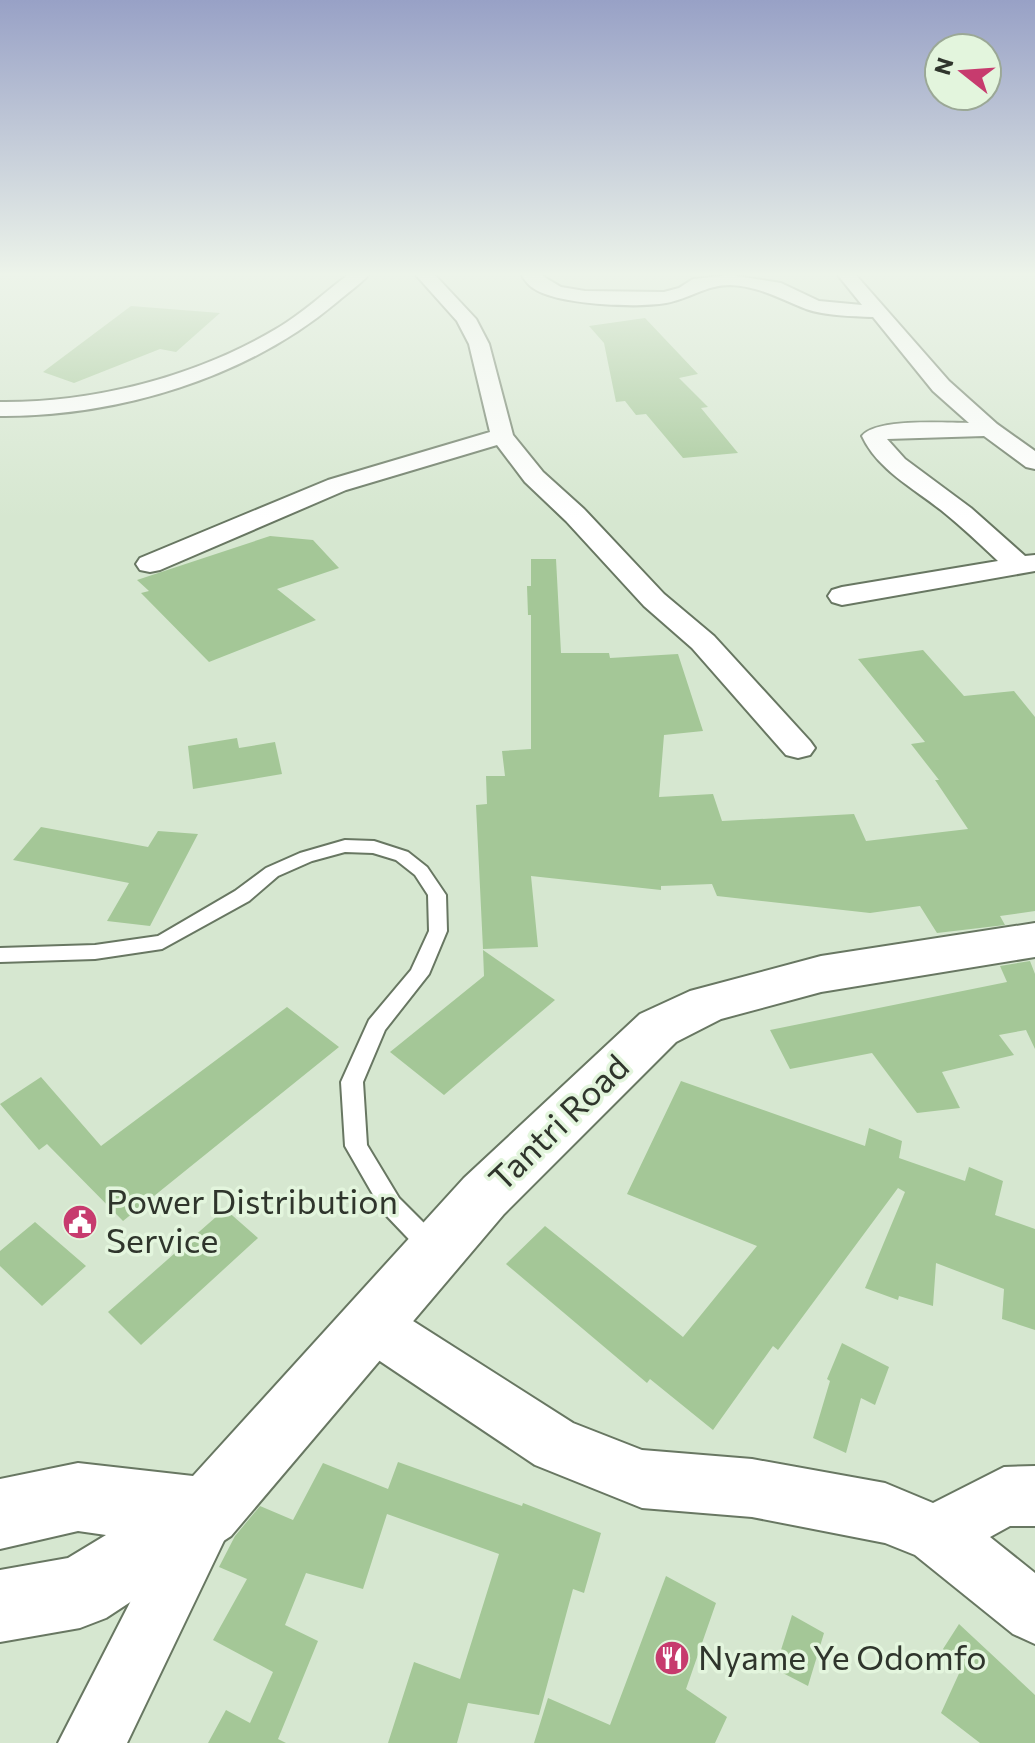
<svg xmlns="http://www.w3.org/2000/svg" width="1035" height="1743" font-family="Commissioner,sans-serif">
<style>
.building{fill:#a4c797}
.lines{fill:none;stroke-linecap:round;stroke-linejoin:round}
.lane-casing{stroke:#687762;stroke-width:4}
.street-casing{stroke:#687762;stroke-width:4}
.secondary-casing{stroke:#687762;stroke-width:4}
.lane{fill:#fff;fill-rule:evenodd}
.street{fill:#fff;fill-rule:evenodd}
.secondary{fill:#fff;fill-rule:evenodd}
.labels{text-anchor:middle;stroke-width:7;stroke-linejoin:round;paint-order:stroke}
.near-street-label{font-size:34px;fill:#2f352c;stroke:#e3f5dd}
.near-poi-label{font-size:34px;fill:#2f352c;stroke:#e3f5dd;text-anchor:start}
</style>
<rect width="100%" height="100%" fill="#d6e7d0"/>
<path class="building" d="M131,306L220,313L176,352L160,349L74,383L43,372Z
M645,318L698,374L679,378L708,407L701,408L738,453L683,458L646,414L636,415L625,401L616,402L604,343L589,326Z
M270,536L313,540L339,568L277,589L316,620L209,662L141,593L149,591L137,580Z
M531,559H556L561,653H609L610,658L678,654L703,731L664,735L659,797L713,794L722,821L854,814L866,841L968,829L935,780H939L911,744L925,742L858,659L923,650L964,696L1014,691L1035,717V911L1000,916L1005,925L937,933L920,906L870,913L717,896L712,884L661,886V890L531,876L538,947L483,949L476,805L487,804L486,776H505L502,751L531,749V615H528L527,586H531Z
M237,738L239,748L275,742L282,774L193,789L188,746Z
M41,827L148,847L158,831L198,834L150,926L107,921L129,883L13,860Z
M483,950L555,1000L444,1095L390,1052L484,976Z
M1030,961L1035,974V1049L1026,1030L999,1035L1014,1055L942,1072L960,1108L917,1113L872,1053L790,1069L770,1030L1007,982L1000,966Z
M287,1007L339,1047L123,1221L47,1144L39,1150L0,1104L41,1077L101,1146Z
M681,1081L865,1146L869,1128L902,1141L899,1158L965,1181L969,1167L1003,1181L995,1215L1035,1229V1330L1002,1319L1004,1289L936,1263L933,1306L899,1296L898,1300L865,1288L905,1192L898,1188L778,1350L773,1346L713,1430L650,1379L647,1383L506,1264L545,1226L683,1337L757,1246L627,1194Z
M225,1209L258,1238L141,1345L108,1312Z
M35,1222L86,1266L42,1306L0,1266V1251Z
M842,1343L889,1367L875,1405L861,1398L846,1453L813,1438L830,1381L827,1379Z
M398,1462L522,1506L523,1503L601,1533L584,1593L573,1589L539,1715L468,1703L457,1743H388L414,1662L460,1679L499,1554L387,1514L363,1589L306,1573L285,1625L318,1641L278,1739L286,1743H208L226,1710L250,1723L273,1672L213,1640L247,1579L219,1567L235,1536L260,1506L293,1520L323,1463L388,1489Z
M666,1576L716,1603L686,1689L727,1717L715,1743H534L548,1698L610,1725Z
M792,1615L824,1633L808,1686L775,1669Z
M959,1624L1035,1695V1743H980L941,1713L962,1667L943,1649Z"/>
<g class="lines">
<defs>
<path id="lane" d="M345,840L374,841L408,852L427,867L446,895L447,931L429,974L385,1030L363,1082L367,1145L399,1198L440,1239L444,1247L440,1255L432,1258L424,1255L383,1212L345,1146L341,1082L369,1020L411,970L429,931L428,895L415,875L396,860L373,853L345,852L312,861L278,876L249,901L162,949L95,959L0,962V948L95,945L158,936L235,891L266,868L300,853Z"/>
<path id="street" d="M349,274H369C360,285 347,293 337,302C247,378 117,417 0,416V402C93,403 195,377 276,329C302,314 325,292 349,274Z
M415,274H434L476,319L489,344L513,435L543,472L584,509L664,594L714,636L810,741L815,748L810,755L798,758L786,755L692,648L644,606L566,521L525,482L497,445L346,490L160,570L150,572L140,570L136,564L140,558L328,480L490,432L469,344L457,321Z
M521,274H539L561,287L585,291L664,292L679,288L693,279L730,275L781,283L819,301L862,305L837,274H855L949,381L997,424L1035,451V469L1026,467L984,436L887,439L905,459L971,508L1025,556L1035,555V571L842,605L832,602L828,596L832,590L842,587L998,561C979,543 961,526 941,510C913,488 877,469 862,436C876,418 945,423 969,423L933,391L873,317C851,316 826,316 806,309C780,299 759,286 730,285C706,285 689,299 666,303C638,308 556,305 533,288C528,285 524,279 521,274Z
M372,1299L391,1307L573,1423L642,1450L752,1459L885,1483L933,1503L1004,1467L1035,1466V1526H1010L990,1537L1035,1573V1644L1013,1634L915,1555L885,1543L752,1517L642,1508L535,1465L353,1343L345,1325L353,1307Z
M201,1496L222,1505L231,1526L127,1743H58L180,1505Z"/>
<path id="secondary" d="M1035,923V957L821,992L721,1019L676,1042L504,1214L231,1536L106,1618L80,1628L0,1642V1570L68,1558L106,1535L78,1531L0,1549V1479L78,1463L193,1476L464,1178L640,1014L690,991L821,956Z"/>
</defs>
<use href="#lane" class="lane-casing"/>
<use href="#street" class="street-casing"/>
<use href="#secondary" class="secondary-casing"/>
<use href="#lane" class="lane"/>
<use href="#street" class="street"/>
<use href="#secondary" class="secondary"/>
</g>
<linearGradient id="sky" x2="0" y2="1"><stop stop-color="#98a1c6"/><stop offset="0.53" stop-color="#edf4ea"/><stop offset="1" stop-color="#edf4ea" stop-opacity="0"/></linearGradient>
<rect width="1035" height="518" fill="url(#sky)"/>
<defs>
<symbol id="civic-disc" viewBox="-11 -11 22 22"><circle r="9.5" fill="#c73b6e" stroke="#e3f5dd"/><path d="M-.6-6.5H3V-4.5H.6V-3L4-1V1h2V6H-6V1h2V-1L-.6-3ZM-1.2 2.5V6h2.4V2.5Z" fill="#fff"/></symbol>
<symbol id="restaurant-disc" viewBox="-11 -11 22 22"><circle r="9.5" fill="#c73b6e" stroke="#e3f5dd"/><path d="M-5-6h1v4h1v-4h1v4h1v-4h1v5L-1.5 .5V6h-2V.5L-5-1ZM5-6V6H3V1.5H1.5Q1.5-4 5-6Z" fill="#fff"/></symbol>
</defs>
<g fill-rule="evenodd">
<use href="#civic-disc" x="60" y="1202" width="40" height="40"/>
<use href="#restaurant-disc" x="652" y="1638" width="40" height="40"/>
</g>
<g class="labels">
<g class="near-street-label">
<text transform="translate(559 1123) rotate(-44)" y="12">Tantri Road</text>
</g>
<g class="near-poi-label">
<text x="106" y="1214">Power Distribution<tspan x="106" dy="39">Service</tspan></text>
<text x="698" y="1670">Nyame Ye Odomfo</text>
</g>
</g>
<g transform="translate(963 72) rotate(287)"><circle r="38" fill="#e3f5dd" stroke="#9ba896" stroke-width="2"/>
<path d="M0-6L14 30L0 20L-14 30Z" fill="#c73b6e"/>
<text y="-12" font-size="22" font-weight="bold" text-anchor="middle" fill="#2f352c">N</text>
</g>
</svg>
